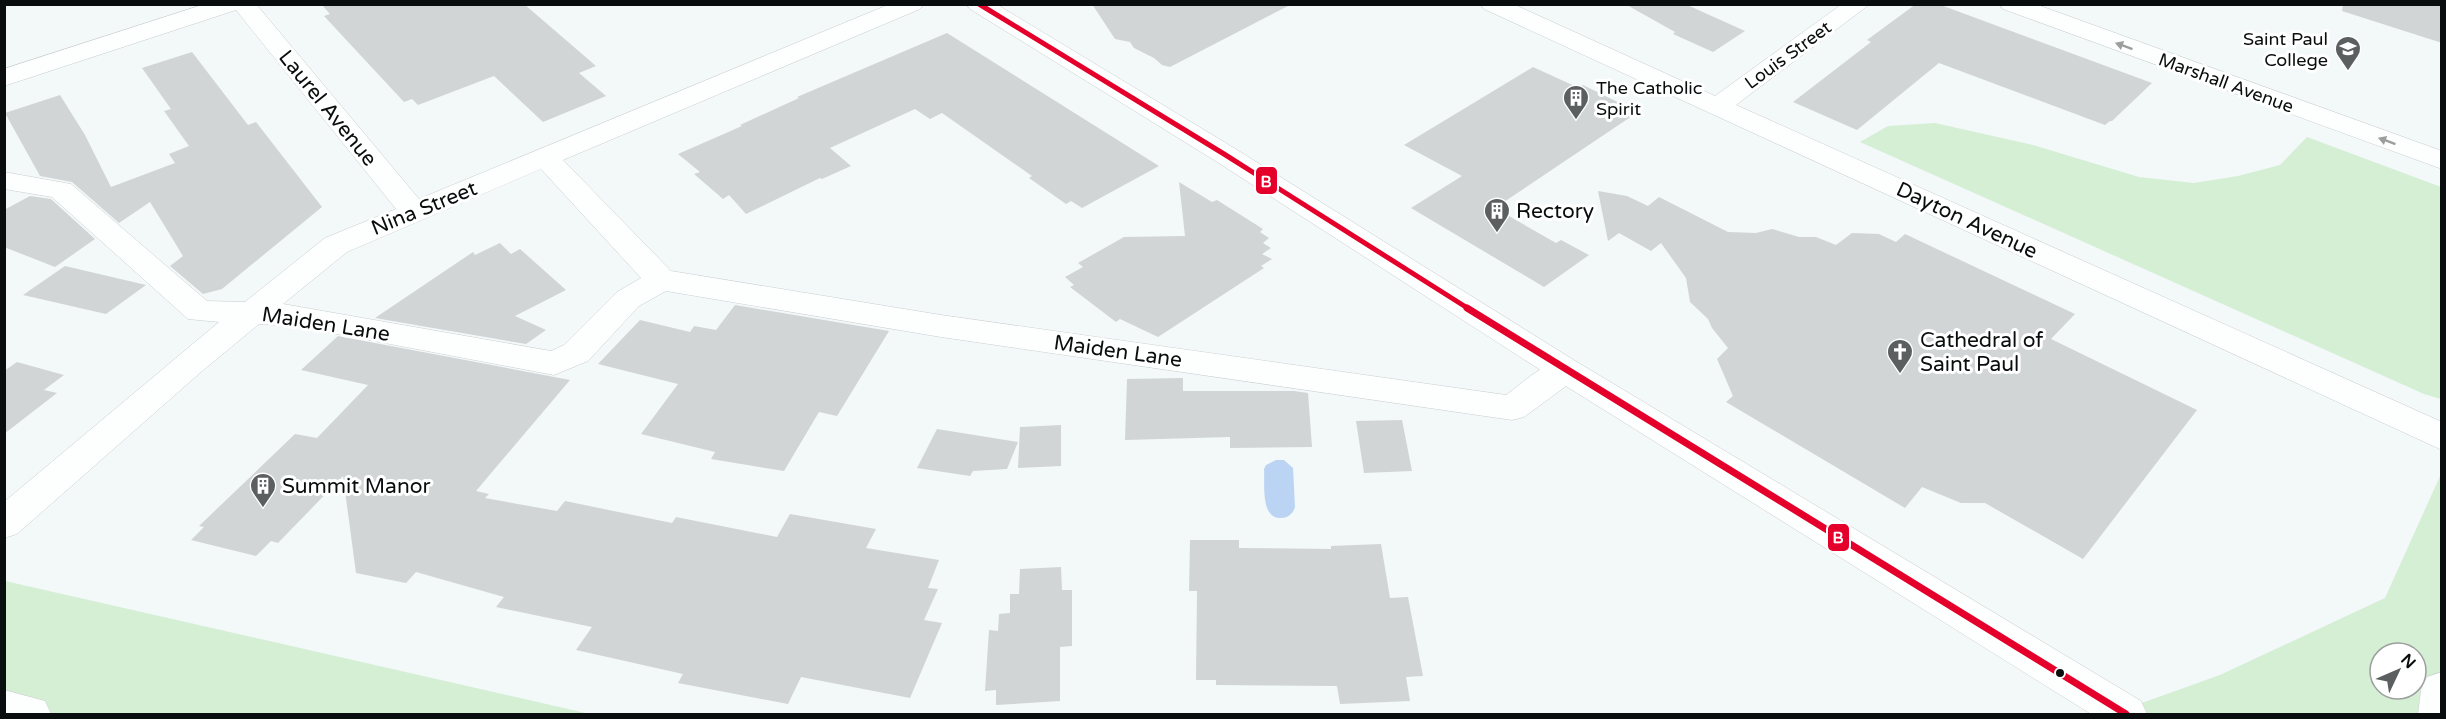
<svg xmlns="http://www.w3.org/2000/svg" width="2446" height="719" font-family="'Varela Round',sans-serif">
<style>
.green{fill:#d4efd4;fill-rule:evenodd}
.water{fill:#bcd4f4}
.building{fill:#d1d5d5}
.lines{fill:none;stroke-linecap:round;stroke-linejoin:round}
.minor-casing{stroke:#c9cdce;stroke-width:1}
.tertiary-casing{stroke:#c9cdce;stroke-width:1}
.minor{fill:#fdfefe;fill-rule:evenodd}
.tertiary{fill:#fdfefe;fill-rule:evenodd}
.bus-1-far1-casing{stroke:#fff;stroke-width:9}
.bus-1-casing{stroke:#fff;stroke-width:11}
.bus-1-far1{stroke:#e4002b;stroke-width:5}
.bus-1{stroke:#e4002b;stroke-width:7}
.oneway{fill:#9c9e9e}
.bus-dot{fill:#0a0d0d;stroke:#fff;stroke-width:2}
.labels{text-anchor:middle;stroke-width:6;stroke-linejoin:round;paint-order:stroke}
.far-poi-label{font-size:18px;fill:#0a0d0d;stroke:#fff;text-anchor:end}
.far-street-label{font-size:18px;fill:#0a0d0d;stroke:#fff}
.street-label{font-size:21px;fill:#0a0d0d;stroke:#fff}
.poi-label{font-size:21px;fill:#0a0d0d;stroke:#fff;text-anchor:start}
.line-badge{stroke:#fff;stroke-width:2}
.badge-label{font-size:16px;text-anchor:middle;font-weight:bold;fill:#fff}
</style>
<rect width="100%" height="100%" fill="#f3f8f9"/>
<path class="green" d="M1935,123L2033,145L2139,177L2194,183L2238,176L2280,165L2307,137L2441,187V399L2424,394L1860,142L1888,126Z
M2441,474V714H2111L2220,675L2385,598ZM2380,653H2416V689H2380Z
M5,581L590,714H5Z"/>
<path class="water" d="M1276,460H1284L1293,468L1295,507C1293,513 1289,518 1281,518C1260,519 1265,483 1264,469L1266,465Z"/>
<path class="building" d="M321,4H524L596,66L579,73L606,96L543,122L494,76L418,105L412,99L404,102L324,16L330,14Z
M1092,4H1292L1170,67L1162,65L1154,58L1134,48L1130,42L1115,39Z
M1625,4H1685L1745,31L1713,52L1673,34L1675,32Z
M1916,4H1938L2152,83L2112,121H2110L2105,125L1939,63L1857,130L1793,102L1871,42L1867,40Z
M2343,4H2442V43L2342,11Z
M947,33L1159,166L1082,208L1071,201L1066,204L1029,178L1032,176L942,113L930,119L915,109L830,148L851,166L822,179L820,178L746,214L729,195L723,199L694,174L700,172L678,154L742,126L740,125L799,98L797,97Z
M192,52L248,125L256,122L322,207L222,289L203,294L170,266L183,256L150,202L119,223L72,182L40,176L5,113L60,95L85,135L111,187L175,163L169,154L189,146L164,111L171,109L142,68Z
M1533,67L1579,88L1583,85L1638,112L1495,208L1556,243L1561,240L1589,255L1544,287L1411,208L1462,176L1404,145Z
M1179,182L1212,202L1217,200L1263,229L1260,232L1269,238L1263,243L1271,248L1262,254L1272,259L1261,266L1264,268L1158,337L1120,319L1116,322L1070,287L1074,285L1065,277L1083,267L1078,263L1124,237L1185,236Z
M1598,191L1627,196L1648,206L1659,197L1728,232L1756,233L1772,229L1799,237H1816L1836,245L1852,233L1879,234L1896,242L1905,234L2075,314L2051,339L2197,410L2083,559L1985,503H1961L1922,487L1905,508L1726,402L1733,396L1717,359L1728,348L1712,328L1708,319L1690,302L1686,278L1661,243L1651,251L1619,233L1608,241Z
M30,196L51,199L95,239L55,267L4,247V210Z
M500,243L511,254L520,249L566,290L515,316L546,330L526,344L375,318L473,252L475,255Z
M65,266L146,285L106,314L23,295Z
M735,305L889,331L837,416L819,412L784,471L711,459L715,452L641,434L678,384L598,364L640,320L690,332L694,326L716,330Z
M338,336L570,380L476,491L489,494L485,498L557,511L565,501L672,523L676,517L777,537L790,514L876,529L866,548L939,560L928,588L938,589L924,620L942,623L910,698L801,677L788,704L678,683L683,674L576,650L592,627L496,607L504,597L416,572L406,583L356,573L343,476L278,543L271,541L256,556L191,540L204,527L199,526L295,434L317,438L368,385L301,370Z
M17,362L64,375L44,390L57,393L4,434V371Z
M1183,378V391H1294L1308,393L1312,447L1230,448V437L1125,440L1127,379Z
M1402,420L1412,471L1364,473L1356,421Z
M1061,425V466L1018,468L1020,427Z
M937,429L1018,442L1007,469L973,471L970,476L917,468Z
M1190,540H1239V548L1331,549V546L1381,544L1390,598L1408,597L1423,676L1406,677L1410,701L1340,704L1337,686L1216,685V680H1196L1197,591H1189Z
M1061,567L1062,590H1072V646L1060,647V701L996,705V690L985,691L989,630L998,631L999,614L1010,613V594H1019L1020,569Z"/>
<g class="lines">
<defs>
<path id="minor" d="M205,4H256L419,199L890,4H924L920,9L563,160L671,271L941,315L1506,395C1527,380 1551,354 1577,362L1582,370L1577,378L1524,417L1512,420L941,337L666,291L639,306L588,361L554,375L295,326L259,324L201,372L17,534L4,538V502L219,322L188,319L52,197L4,189V172L71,184L207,301L245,302L325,238L396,209L236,10L4,86V69ZM541,169L641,278L617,292L564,345L551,351L283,304L347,252Z
M1480,4H1513L1715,96L1842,4H1870L1736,105L2442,422V450L1484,9Z"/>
<path id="tertiary" d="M966,4H996L1234,148L1577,362L2141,701L2147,714H2091L1553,378L1214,160L970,9Z
M1999,4H2035L2442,151V169L2003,9Z
M2442,672V714H2418L2421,690L2427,677Z
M4,690L45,701L51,714H4Z"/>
</defs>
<use href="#minor" class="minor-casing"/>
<use href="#tertiary" class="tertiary-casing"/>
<use href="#minor" class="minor"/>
<use href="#tertiary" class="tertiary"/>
<defs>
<path id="bus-1-far1" d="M979,4L1224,154L1469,309"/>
<path id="bus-1" d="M1467,308L2126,714"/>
</defs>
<use href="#bus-1-far1" class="bus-1-far1-casing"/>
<use href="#bus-1" class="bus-1-casing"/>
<use href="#bus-1-far1" class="bus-1-far1"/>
<use href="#bus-1" class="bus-1"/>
</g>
<defs><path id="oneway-solid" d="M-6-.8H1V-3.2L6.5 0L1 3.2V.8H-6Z" transform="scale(1.5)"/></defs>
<g class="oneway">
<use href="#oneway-solid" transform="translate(2124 46) rotate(-160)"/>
<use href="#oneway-solid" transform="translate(2387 141) rotate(-160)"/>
</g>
<defs>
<symbol id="university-pin" viewBox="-11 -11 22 30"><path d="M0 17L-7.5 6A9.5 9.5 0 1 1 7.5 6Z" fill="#5c5f60" stroke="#fff"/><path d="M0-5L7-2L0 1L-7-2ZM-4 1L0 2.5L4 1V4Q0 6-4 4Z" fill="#fff"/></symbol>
<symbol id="building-pin" viewBox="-11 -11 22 30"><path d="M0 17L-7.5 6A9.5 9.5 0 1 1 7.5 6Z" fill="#5c5f60" stroke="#fff"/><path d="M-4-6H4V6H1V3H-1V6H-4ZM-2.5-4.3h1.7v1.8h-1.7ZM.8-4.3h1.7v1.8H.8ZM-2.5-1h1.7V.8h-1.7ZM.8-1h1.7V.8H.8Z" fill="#fff"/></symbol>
<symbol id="church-pin" viewBox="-11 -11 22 30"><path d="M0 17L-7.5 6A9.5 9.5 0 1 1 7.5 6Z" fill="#5c5f60" stroke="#fff"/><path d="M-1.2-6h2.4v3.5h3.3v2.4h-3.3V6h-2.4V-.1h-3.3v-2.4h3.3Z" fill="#fff"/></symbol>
</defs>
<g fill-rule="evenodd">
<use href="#university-pin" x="2333" y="34" width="30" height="40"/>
<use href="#building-pin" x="1561" y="83" width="30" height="40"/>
<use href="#building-pin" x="1482" y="196" width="30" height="40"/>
<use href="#church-pin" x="1885" y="337" width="30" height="40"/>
<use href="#building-pin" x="248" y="471" width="30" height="40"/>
</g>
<circle class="bus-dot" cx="2060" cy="673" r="5"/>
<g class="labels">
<g class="far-poi-label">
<text x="2328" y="45">Saint Paul<tspan x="2328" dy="21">College</tspan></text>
<text x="1596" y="94" text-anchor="start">The Catholic<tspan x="1596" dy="21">Spirit</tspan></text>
</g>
<g class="far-street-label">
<text transform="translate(1788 55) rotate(-36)" y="6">Louis Street</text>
<text transform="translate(2226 83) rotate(20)" y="6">Marshall Avenue</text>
</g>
<g class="street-label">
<text transform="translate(328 108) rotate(51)" y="7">Laurel Avenue</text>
<text transform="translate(424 208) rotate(-22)" y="7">Nina Street</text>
<text transform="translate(1967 220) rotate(25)" y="7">Dayton Avenue</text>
<text transform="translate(326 324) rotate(9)" y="7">Maiden Lane</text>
<text transform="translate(1118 351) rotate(8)" y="7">Maiden Lane</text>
</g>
<g class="poi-label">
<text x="1516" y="218">Rectory</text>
<text x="1920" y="347">Cathedral of<tspan x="1920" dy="24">Saint Paul</tspan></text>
<text x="282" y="493">Summit Manor</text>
</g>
</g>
<g class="line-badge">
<rect x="1255" y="166" width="23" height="29" rx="6" fill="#e4002b"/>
<rect x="1827" y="523" width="23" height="29" rx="6" fill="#e4002b"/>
</g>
<g class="badge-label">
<text x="1266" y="187">B</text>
<text x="1838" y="543">B</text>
</g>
<rect width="2446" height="719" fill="none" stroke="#0a0d0d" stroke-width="12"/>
<g transform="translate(2398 671) rotate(46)"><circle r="28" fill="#ffffff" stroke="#9d9e9e" stroke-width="1.5"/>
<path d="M0-4.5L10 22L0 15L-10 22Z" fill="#5c5f60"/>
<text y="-9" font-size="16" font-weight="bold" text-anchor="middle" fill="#0a0d0d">N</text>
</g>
</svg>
